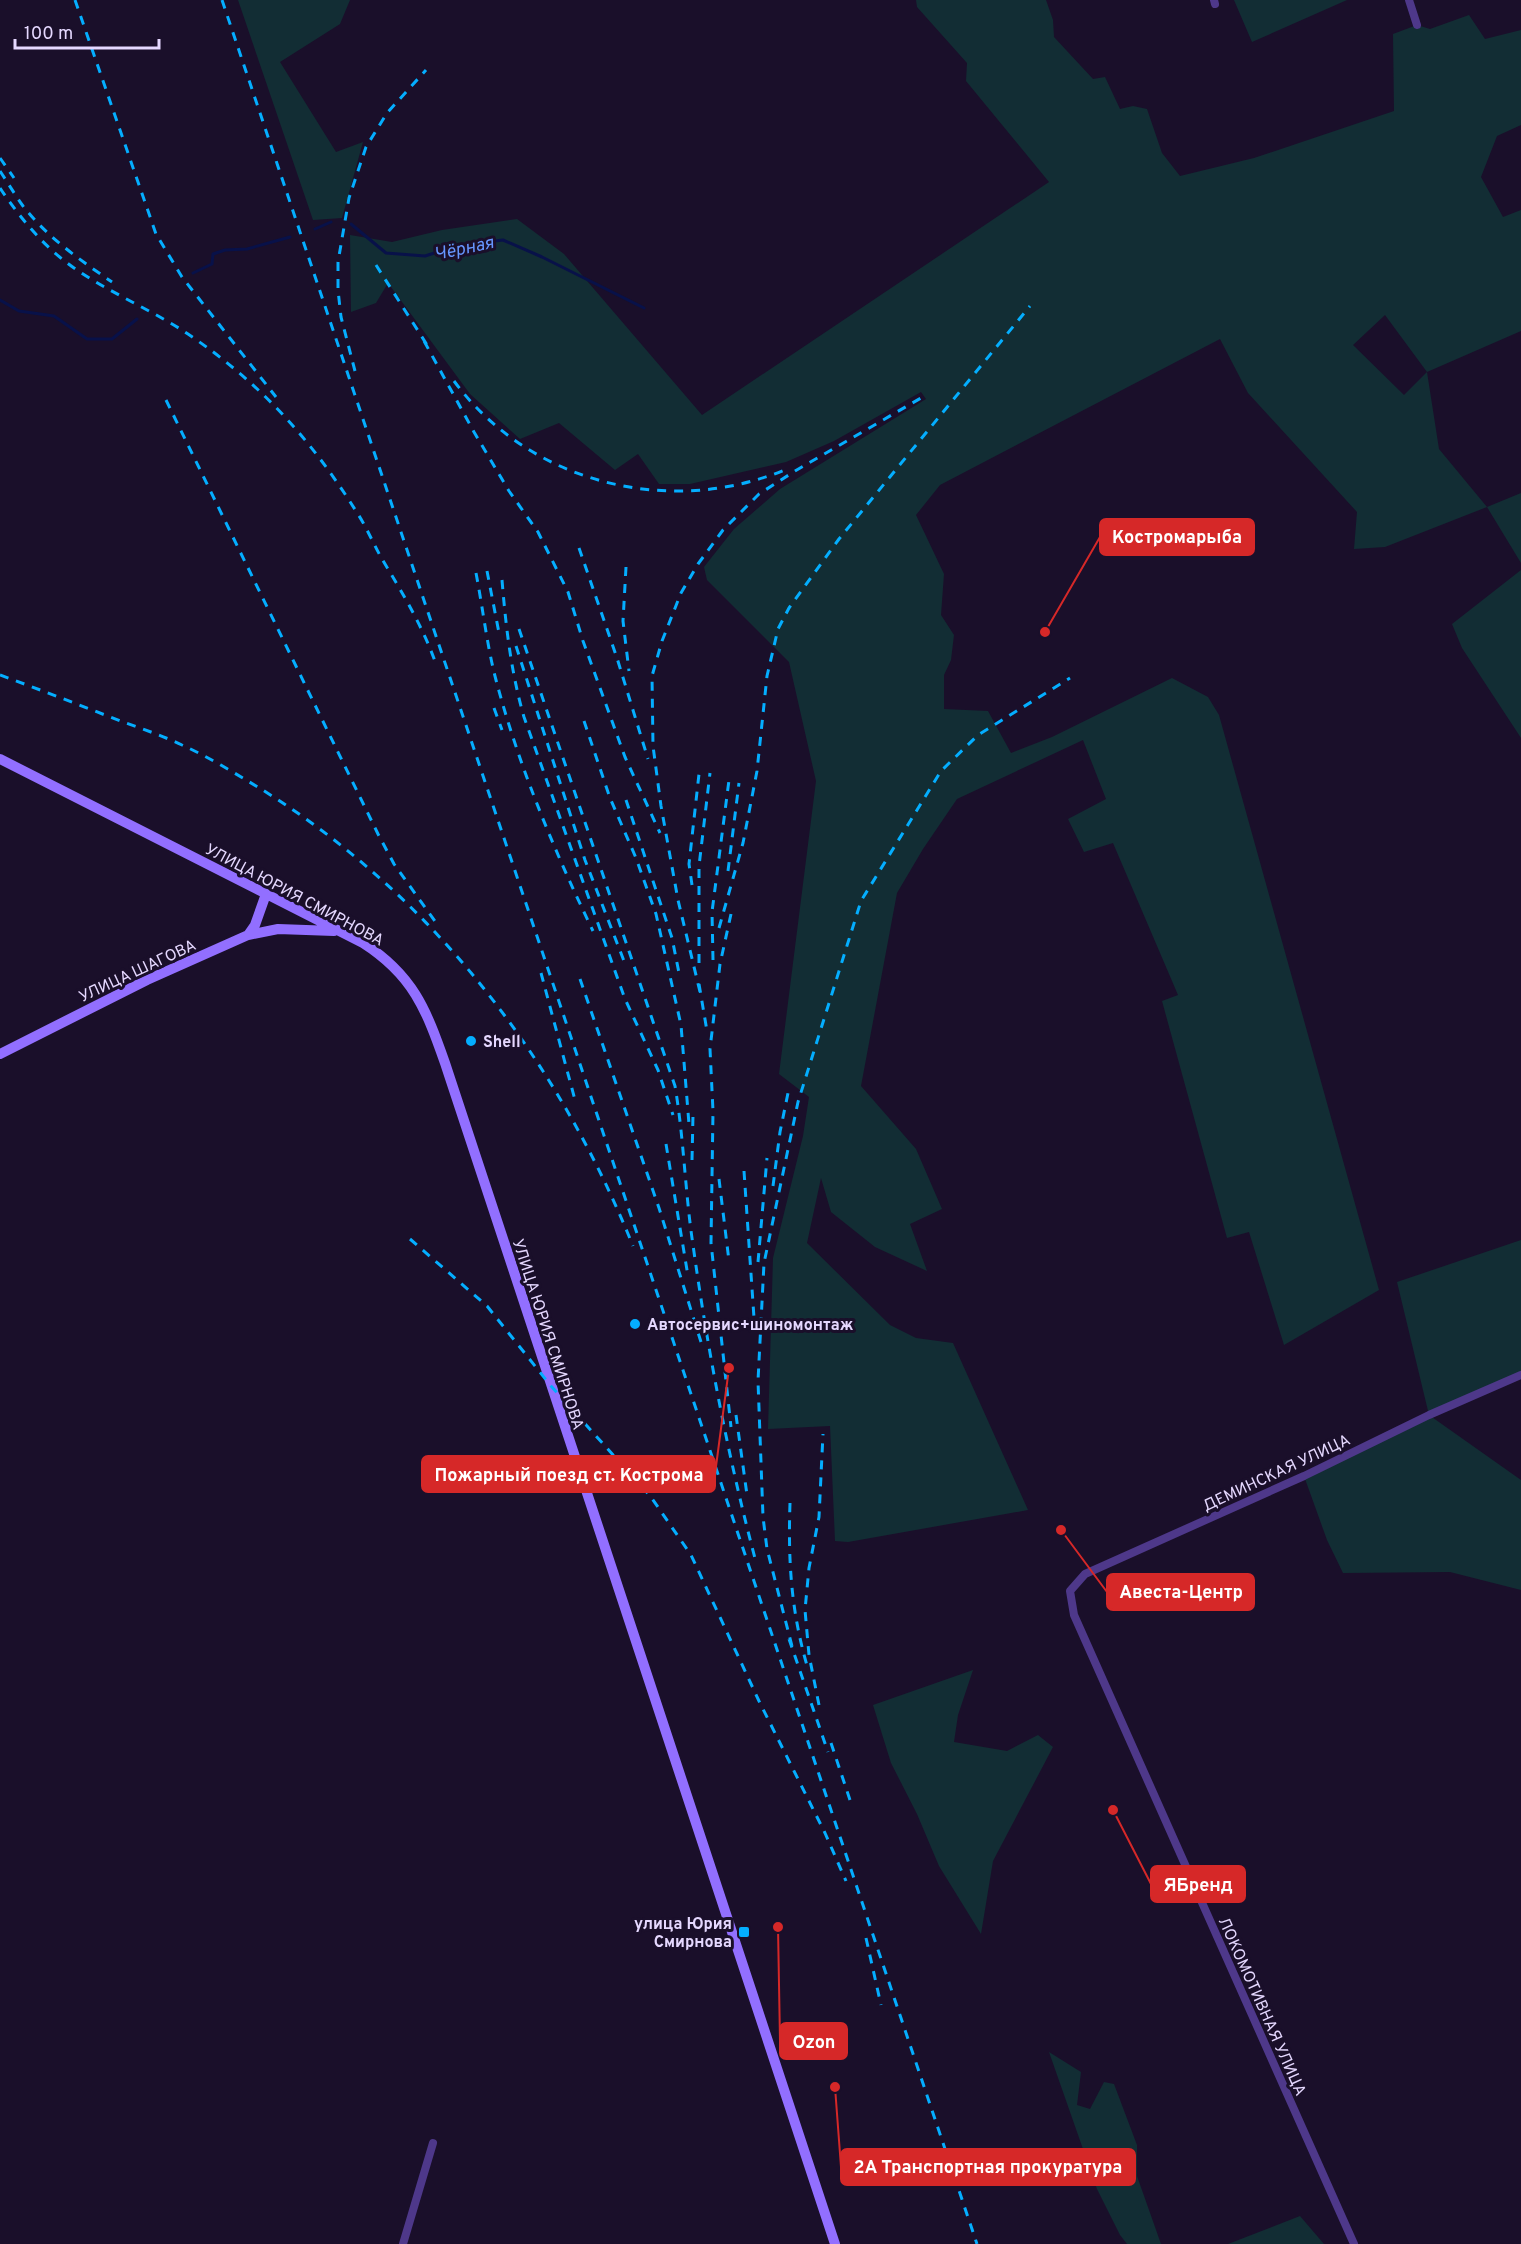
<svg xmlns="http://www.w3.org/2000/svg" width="1521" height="2244" font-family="Overpass,sans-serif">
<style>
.green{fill:#122d34;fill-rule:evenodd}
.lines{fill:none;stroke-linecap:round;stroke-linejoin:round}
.stream{stroke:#081149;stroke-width:3}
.street{stroke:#4e388a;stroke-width:8}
.secondary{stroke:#926fff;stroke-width:10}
.rail{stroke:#04aeff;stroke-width:3;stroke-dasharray:9 8;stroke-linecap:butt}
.poi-dot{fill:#04aeff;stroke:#1a0f2a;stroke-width:2}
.labels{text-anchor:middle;stroke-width:6;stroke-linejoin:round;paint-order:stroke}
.street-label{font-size:16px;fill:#e5d8ff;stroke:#1a0f2a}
.poi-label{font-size:16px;font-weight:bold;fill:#e5d8ff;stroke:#1a0f2a;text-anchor:start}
.water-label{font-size:18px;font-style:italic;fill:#6696ff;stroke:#1a0f2a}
.leader{fill:none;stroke:#d62828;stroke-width:2}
.callout-dot{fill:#d62828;stroke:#1a0f2a;stroke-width:2}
.callout{fill:#d62828;stroke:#d62828;stroke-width:2}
.callout-label{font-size:18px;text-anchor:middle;font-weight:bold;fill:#fff}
</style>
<rect width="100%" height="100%" fill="#1a0f2a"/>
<path class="green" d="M238,0H350L340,24L280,62L336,152L363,142L342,218L313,220Z
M916,0H1046L1053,20L1054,37L1093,79L1105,77L1120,109L1133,106L1147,109L1162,153L1180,176L1254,158L1394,111L1393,34L1417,25L1430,29L1469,15L1485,39L1521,30V125L1497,136L1481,177L1503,217L1521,210V331L1427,372L1439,449L1487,507L1521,493V563L1487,507L1385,547L1354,549L1357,512L1248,393L1220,339L940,485L916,515L944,574L941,615L954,635L951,660L944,675V709L988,711L1011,753L1052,737L1172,678L1208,697L1219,715L1379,1290L1284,1345L1249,1232L1227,1238L1162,1001L1178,995L1113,843L1084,852L1068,819L1106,799L1083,740L957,799L923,849L897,893L861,1086L916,1149L942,1209L910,1224L927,1271L875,1247L831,1212L821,1178L807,1243L890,1325L916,1338L953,1343L1028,1510L848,1542L835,1541L830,1426L768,1429L773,1258L803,1136L809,1097L779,1074L816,781L789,662L707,580L704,567L734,529L780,489L926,399L921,392L834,441L786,462L690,484H659L638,454L615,470L559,423L520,439L470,394L388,283L376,303L351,312L350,235L392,242L442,230L517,219L564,254L702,415L1049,182L966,81L967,63L917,7ZM1385,315L1427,372L1404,395L1353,345Z
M1234,0H1347L1252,42Z
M1521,570V738L1462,648L1452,624Z
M1521,1240V1375L1429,1415L1521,1480V1590L1450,1572L1343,1573L1327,1540L1304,1476L1429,1415L1397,1282Z
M973,1670L958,1715L954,1742L1007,1751L1038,1735L1053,1747L993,1861L981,1934L939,1866L917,1814L891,1763L873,1705Z
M1049,2052L1081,2072L1077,2105L1090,2109L1104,2082L1114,2084L1137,2145V2176L1161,2244H1127L1120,2235L1097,2189Z
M1300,2216L1324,2244H1228Z"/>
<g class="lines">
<path class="stream" d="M351,224L386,253L425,256L460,245L503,240L542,257L644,308
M315,229L331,222
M193,273L212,264L213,254L225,250L247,249L290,237
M0,300L19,311L54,316L87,339H112L137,319"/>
<path class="street" d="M1214,0L1215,4
M1409,0L1417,25
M403,2244L433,2143
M1354,2244L1074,1615L1070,1591L1085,1574L1304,1476L1429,1415L1521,1375"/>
<path class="secondary" d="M0,759L363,943C413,975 426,1009 445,1063L835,2244
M248,935L255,925L266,894
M0,1054L147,980L248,935L278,929L334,931"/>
<path class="rail" d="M75,0L156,234L182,277L276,397
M222,0L977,2244
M0,158L14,178
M0,171C8,183 15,195 23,206C47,237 80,260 112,282
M0,188C20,218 44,247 74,268C110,293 152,310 188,334C259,382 310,438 356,511C366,526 373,543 382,559C402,592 423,627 436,664
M376,265L429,348
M424,341L474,432L509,491L538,532L568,592L583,641L625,757L660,833
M355,371L341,317L338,290V262L349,198L366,147L387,113L426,70
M454,381C530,484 671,518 787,469
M166,400L378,834L394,864L437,924
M579,548L617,658L648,759
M626,567L623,621L629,671
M487,571L499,633
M476,573C483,609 487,646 496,680C519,767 554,850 593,931
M502,580C506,628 511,672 524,717L625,999L658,1070L673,1115
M519,629L675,1086C684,1139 685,1192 693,1245C708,1352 728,1457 756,1562
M516,646L585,860L624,961
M0,675C41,690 82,706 123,722C143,729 163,736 182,745C209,757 236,774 261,789C432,895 558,1060 633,1246
M494,708L502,730
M584,721L610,798L636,858L656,914L681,1025L689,1124
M626,800L672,938L680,978
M728,871L739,783
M692,885L689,864L699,774
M731,914L720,964L710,1049L713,1111L711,1243L731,1427
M719,928L743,843L757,771L767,676L778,629L789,608L839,539L1030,306
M713,960L712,912L729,780
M699,963V866L710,773
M541,973L575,1100
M580,979L659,1208L701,1342
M699,984L707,1031
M700,992L678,900L661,806L653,746L652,676L662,641L681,593L698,564L723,530L759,494L795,471L921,398
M666,1144L688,1276
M692,1160L693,1115
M744,1171L754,1318
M719,1179L729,1261
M773,1186L780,1132L788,1093
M410,1239L487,1306L551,1386L651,1497L691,1555L759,1701L825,1833L846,1881
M758,1262L767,1158
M736,1415L747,1495
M790,1503C788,1561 791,1612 808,1669
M789,1639L828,1752
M792,1646L767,1549L763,1517L758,1381L764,1263L798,1102L861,901L941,771L978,735L1070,678
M819,1705L809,1655L805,1610L809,1568L819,1517L823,1434
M831,1743L851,1803
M866,1938L881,2005"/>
</g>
<g class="poi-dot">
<circle cx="471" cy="1041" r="6"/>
<circle cx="635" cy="1324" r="6"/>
<rect x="738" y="1926" width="12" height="12" rx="3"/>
</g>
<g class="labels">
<g class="street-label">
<text transform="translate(295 894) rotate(28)" y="6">УЛИЦА ЮРИЯ СМИРНОВА</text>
<text transform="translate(137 970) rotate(-25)" y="6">УЛИЦА ШАГОВА</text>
<text transform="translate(549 1334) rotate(72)" y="6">УЛИЦА ЮРИЯ СМИРНОВА</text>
<text transform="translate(1276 1472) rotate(-25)" y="6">ДЕМИНСКАЯ УЛИЦА</text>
<text transform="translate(1263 2006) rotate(66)" y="6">ЛОКОМОТИВНАЯ УЛИЦА</text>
</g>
<g class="poi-label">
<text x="483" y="1047">Shell</text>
<text x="647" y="1330">Автосервис+шиномонтаж</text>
<text x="732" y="1929" text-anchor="end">улица Юрия<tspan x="732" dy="18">Смирнова</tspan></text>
</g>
<g class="water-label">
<text transform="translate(464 248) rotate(-12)" y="6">Чёрная</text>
</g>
</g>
<path class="leader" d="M1045 632L1100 537M729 1368L715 1474M1061 1530L1107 1592M1113 1810L1151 1884M778 1927L780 2041M835 2087L841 2167"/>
<g class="callout-dot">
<circle cx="1045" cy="632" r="6"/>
<circle cx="729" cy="1368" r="6"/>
<circle cx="1061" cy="1530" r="6"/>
<circle cx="1113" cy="1810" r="6"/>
<circle cx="778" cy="1927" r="6"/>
<circle cx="835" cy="2087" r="6"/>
</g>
<g class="callout">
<rect x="1100" y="519" width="154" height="36" rx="6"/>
<rect x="422" y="1456" width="293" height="36" rx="6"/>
<rect x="1107" y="1574" width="147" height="36" rx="6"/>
<rect x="1151" y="1866" width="94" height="36" rx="6"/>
<rect x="780" y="2023" width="67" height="36" rx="6"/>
<rect x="841" y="2149" width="294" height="36" rx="6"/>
</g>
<g class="callout-label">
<text x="1177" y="543">Костромарыба</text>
<text x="569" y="1481">Пожарный поезд ст. Кострома</text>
<text x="1181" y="1598">Авеста-Центр</text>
<text x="1198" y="1891">ЯБренд</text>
<text x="814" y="2048">Ozon</text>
<text x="988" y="2173">2А Транспортная прокуратура</text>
</g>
<path d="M15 39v9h144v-9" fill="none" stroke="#e5d8ff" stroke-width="3"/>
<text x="24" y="39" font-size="18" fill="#e5d8ff" stroke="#1a0f2a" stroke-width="4.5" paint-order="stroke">100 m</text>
</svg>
